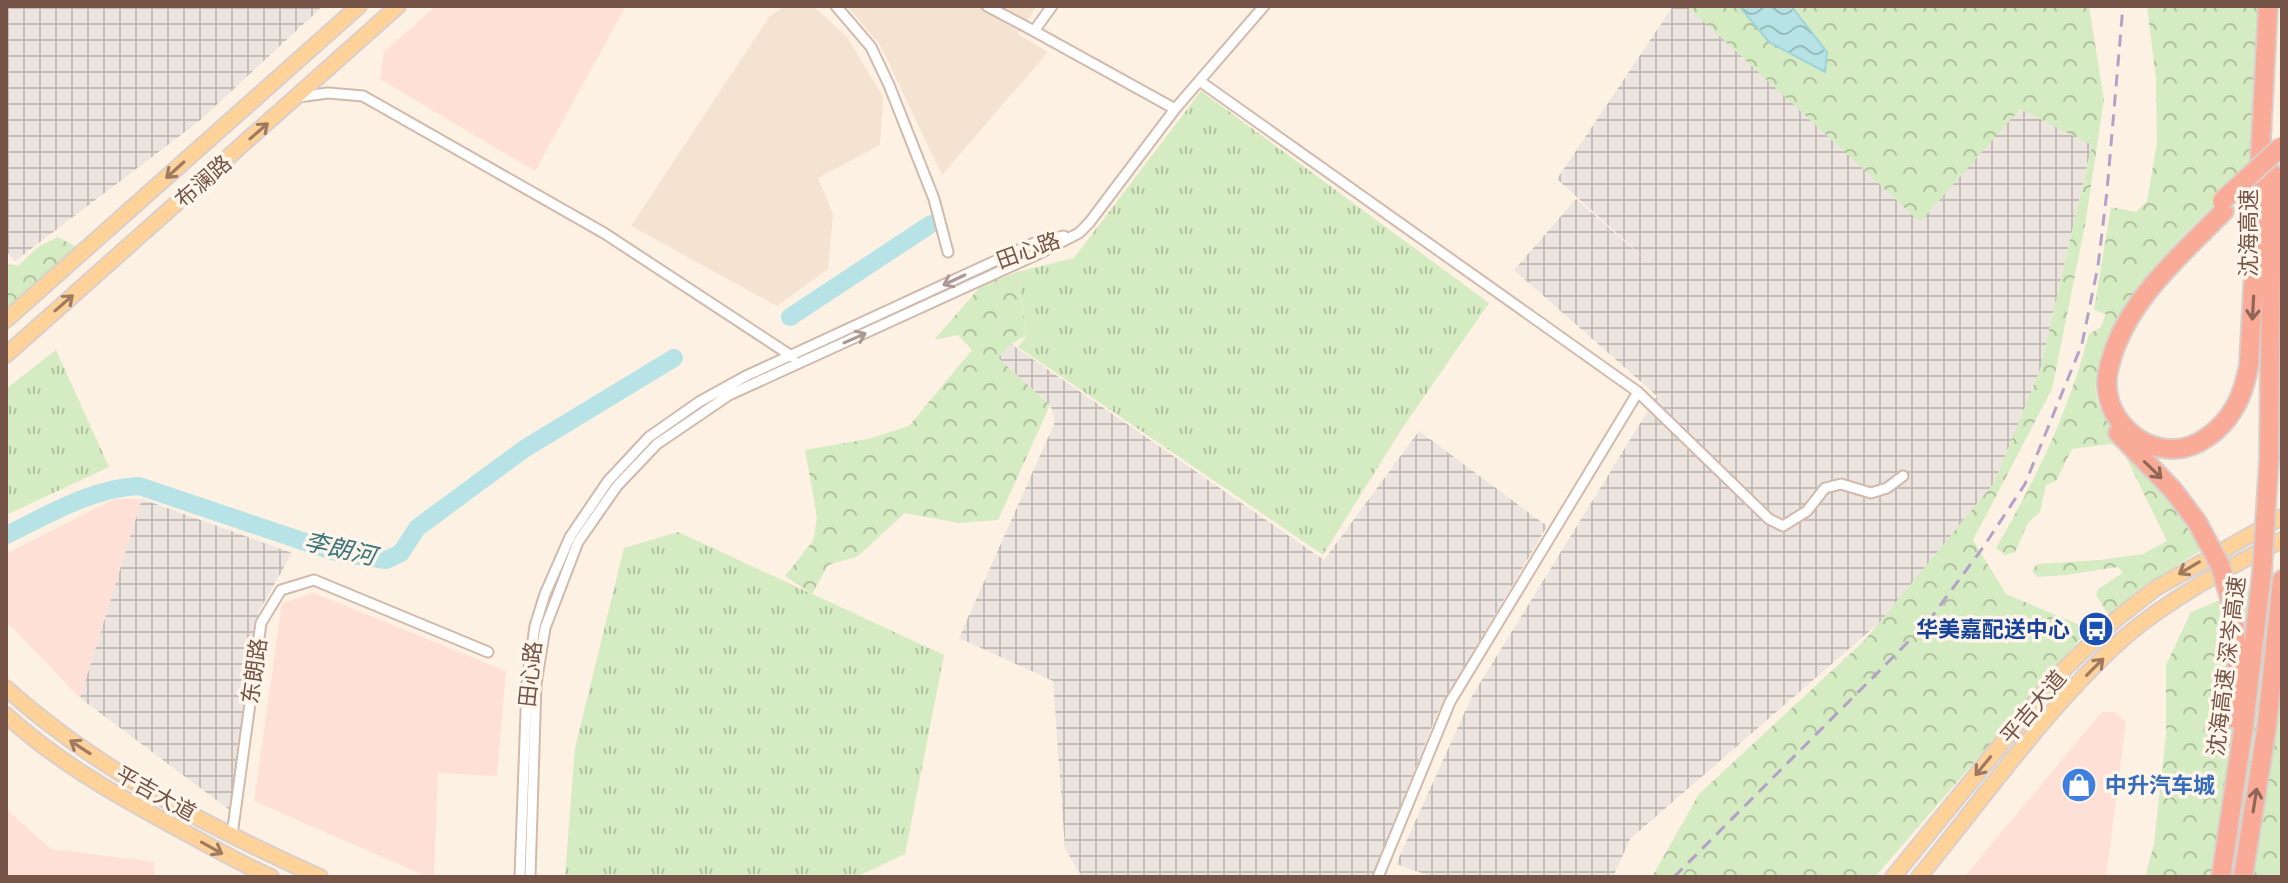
<svg xmlns="http://www.w3.org/2000/svg" width="2288" height="883" font-family="Overpass,'Noto Sans SC',sans-serif">
<style>
.residential{fill:#f5e3d1}
.commercial{fill:#fee0d6}
.industrial{fill:url(#industrial-grid)}
.grass{fill:url(#grass-tufts)}
.forest{fill:url(#forest-crowns)}
.water{fill:url(#water-waves);stroke:#9cd4da;stroke-width:2}
.lines{fill:none;stroke-linecap:round;stroke-linejoin:round}
.river{stroke:#b7e3e7;stroke-width:18}
.minor-casing{stroke:#d1baac;stroke-width:13}
.primary-casing{stroke:#d9cfcc;stroke-width:18}
.motorway-casing{stroke:#d9cfcc;stroke-width:22}
.minor{stroke:#fff;stroke-width:9}
.primary{stroke:#fed299;stroke-width:14}
.motorway{stroke:#faab97;stroke-width:18}
.rail{stroke:#b3a1c7;stroke-width:3;stroke-dasharray:12 8;stroke-linecap:butt}
.motorway-bridge-casing{stroke:#d9cfcc;stroke-width:22;stroke-linecap:butt}
.motorway-bridge{stroke:#faab97;stroke-width:18}
.oneway{stroke:#9f7a60}
.oneway2{stroke:#ad9991}
.oneway3{stroke:#906658}
.labels{text-anchor:middle;stroke-width:7;stroke-linejoin:round;paint-order:stroke}
.street-label{font-size:22px;fill:#765548;stroke:#fff5ea}
.transit-label{font-size:22px;font-weight:bold;fill:#164399;stroke:#fff5ea;text-anchor:end}
.shop-label{font-size:22px;font-weight:bold;fill:#366cbe;stroke:#fff5ea;text-anchor:start}
.water-label{font-size:24px;font-style:italic;fill:#3b767c;stroke:#fff5ea}
</style>
<defs>
<pattern id="industrial-grid" width="8" height="8" patternUnits="userSpaceOnUse" patternTransform="scale(2)"><rect width="8" height="8" fill="#ece4de"/><path d="M0 4h8M4 0v8" fill="none" stroke="#c4bcb6"/></pattern>
<pattern id="grass-tufts" width="24" height="20" patternUnits="userSpaceOnUse" patternTransform="scale(2)"><rect width="24" height="20" fill="#d5ebc1"/><path d="M3 7l-1-3M5 7V3M7 7l1-3M15 17l-1-3M17 17v-4M19 17l1-3" fill="none" stroke="#b1c19f"/></pattern>
<pattern id="forest-crowns" width="20" height="18" patternUnits="userSpaceOnUse" patternTransform="scale(2)"><rect width="20" height="18" fill="#d5ebc1"/><path d="M2 6a3 3 0 1 1 6 0M12 15a3 3 0 1 1 6 0" fill="none" stroke="#b1c19f"/></pattern>
<pattern id="water-waves" width="16" height="10" patternUnits="userSpaceOnUse" patternTransform="scale(2)"><rect width="16" height="10" fill="#b7e3e7"/><path d="M0 5q4-4 8 0t8 0" fill="none" stroke="#99bbbd"/></pattern>
</defs>
<rect width="100%" height="100%" fill="#fdf1e3"/>
<path class="residential" d="M785,6H813L847,37L883,97L880,145L818,178L833,214L828,269L777,306L631,226L769,17Z
M847,6H1037L1018,34L1048,52L942,175L880,45Z"/>
<path class="commercial" d="M436,6H626L535,171L380,79L384,52Z
M114,499H142L80,698L6,621V554Z
M314,593L506,671L497,776L438,773L434,877H428L254,801L282,603Z
M2102,712H2114L2126,722L2106,877H1964Z
M6,809L51,849L155,862L154,877H6Z"/>
<path class="industrial" d="M6,6H323L198,122L15,261L6,251Z
M1673,6H1687L1770,81L2020,109L2092,144L2040,370L1994,483L1880,622L1630,839L1613,877H1433L1396,864L1472,696L1657,396L1514,270L1576,199L1654,267L1557,179Z
M1011,344L1324,560L1419,431L1547,526L1437,714L1372,877H1082L1065,848L1053,681L959,638L1054,424V416L1050,405L998,358Z
M142,499L292,553L258,613L231,811L80,698Z"/>
<path class="grass" d="M1201,91L1489,303L1403,427L1323,555L1018,347L1027,335L1017,272L1074,258Z
M56,350L109,467L6,515V389Z
M678,532L944,655L905,854L856,877H565L575,748L624,548Z"/>
<path class="forest" d="M1687,6H2089L2104,100L2085,225L2052,389L1973,540L2006,594L2089,629L1875,877H1652L1699,794L1865,640L1994,483L2040,370L2092,145L2020,109L1920,222Z
M2147,6H2260L2252,170C2199,220 2089,314 2096,395C2098,409 2107,421 2115,433L2213,543L2146,585L2110,613H2107L2096,595L2098,589L2123,573L2118,567L2066,575L2038,577L2032,571L2037,564L2100,560L2143,554L2167,541L2121,447L2110,444L2072,449L2056,481L2046,485L2040,512L2028,523L2015,552L2005,555L1996,548C2036,479 2069,411 2089,334L2101,327L2106,314L2094,310L2111,207L2136,212L2147,201L2157,143L2156,79Z
M58,237L79,248L6,314V263L18,266L38,247Z
M1017,272L1027,335L1011,344L998,358L1050,405L998,520L959,523L905,513L858,556L828,565L812,594L785,576L813,541L817,517L805,450L868,439L909,426L972,350L958,335L934,340L981,286Z
M2282,574V877H2145L2154,844L2166,735V665L2191,612Z"/>
<path class="water" d="M1739,6H1791L1827,52L1825,72L1769,42Z"/>
<g class="lines">
<path class="river" d="M790,317L931,224
M6,535C48,515 92,488 139,486L338,553L386,560L401,553L417,528L524,449L674,358"/>
<defs>
<path id="minor" d="M836,6L871,47L889,85L934,199L948,252
M987,6L1034,31L1052,6
M1034,31L1175,109
M1201,82L1638,392L1769,519L1783,526L1807,511L1825,488L1841,484L1871,493L1887,488L1903,476
M298,97L328,93L363,96L604,233L793,357
M232,835L261,623L281,590L314,580L488,652
M520,877L527,684L535,626L545,594L570,537L608,481L649,437L699,402L746,376L1034,243L1064,236
M530,877L536,684L545,628L578,542L617,486L657,444L729,395L1038,254L1079,233L1089,223L1175,109L1264,6
M1378,877L1450,702L1638,392"/>
<path id="primary" d="M6,320L359,6
M6,355L398,6
M6,688C97,770 209,827 320,877
M6,715C54,759 109,791 166,822C201,841 235,861 271,877
M1893,877L2055,678L2115,620L2156,588L2282,517
M1919,877C1984,798 2050,703 2126,636C2173,596 2228,568 2282,540"/>
<path id="motorway" d="M2224,211C2179,257 2121,305 2108,372C2100,411 2134,450 2174,449C2197,449 2221,430 2233,410C2242,397 2246,380 2249,365L2268,6
M2118,433L2173,490L2197,522
M2269,460L2272,173
M2233,718L2237,663L2233,609
M2221,877L2244,724L2262,572
M2243,877L2267,725L2282,580"/>
</defs>
<use href="#minor" class="minor-casing"/>
<use href="#primary" class="primary-casing"/>
<use href="#motorway" class="motorway-casing"/>
<use href="#minor" class="minor"/>
<use href="#primary" class="primary"/>
<use href="#motorway" class="motorway"/>
<path class="rail" d="M1674,877L1928,622L1984,546L2025,484L2082,344L2098,266L2107,191L2123,6"/>
<defs>
<path id="motorway-bridge" d="M2222,201L2282,146
M2197,522L2220,565L2233,609
M2262,572L2269,460"/>
</defs>
<use href="#motorway-bridge" class="motorway-bridge-casing"/>
<use href="#motorway-bridge" class="motorway-bridge"/>
</g>
<defs><path id="oneway-shaft" d="M-6 0H5M1.5-3L5.5 0L1.5 3" fill="none" stroke-width="1.6" stroke-linecap="round" stroke-linejoin="round" transform="scale(2)"/></defs>
<g class="oneway">
<use href="#oneway-shaft" transform="translate(259 131) rotate(-41)"/>
<use href="#oneway-shaft" transform="translate(175 170) rotate(138)"/>
<use href="#oneway-shaft" transform="translate(64 303) rotate(-41)"/>
<use href="#oneway-shaft" transform="translate(2189 568) rotate(149)"/>
<use href="#oneway-shaft" transform="translate(2095 667) rotate(-45)"/>
<use href="#oneway-shaft" transform="translate(80 747) rotate(-147)"/>
<use href="#oneway-shaft" transform="translate(1983 766) rotate(129)"/>
<use href="#oneway-shaft" transform="translate(212 848) rotate(29)"/>
</g>
<g class="oneway2">
<use href="#oneway-shaft" transform="translate(954 280) rotate(155)"/>
<use href="#oneway-shaft" transform="translate(855 338) rotate(-24)"/>
</g>
<g class="oneway3">
<use href="#oneway-shaft" transform="translate(2253 308) rotate(93)"/>
<use href="#oneway-shaft" transform="translate(2153 470) rotate(44)"/>
<use href="#oneway-shaft" transform="translate(2255 800) rotate(-81)"/>
</g>
<defs>
<symbol id="bus-disc" viewBox="-11 -11 22 22"><circle r="9.5" fill="#1a4fb4" stroke="#fff5ea"/><path d="M-5-6H5V4H4V6H2V4H-2V6H-4V4H-5ZM-3.5-4V0h7V-4ZM-3.5 1.2v1.5H-2V1.2ZM2 1.2v1.5H3.5V1.2Z" fill="#fff"/></symbol>
<symbol id="shop-disc" viewBox="-11 -11 22 22"><circle r="9.5" fill="#3f7fe0" stroke="#fff5ea"/><path d="M-5-2.5h2.3a2.7 3.5 0 0 1 5.4 0H5L5.5 6h-11ZM-1.5-2.5h3a1.5 2.3 0 0 0-3 0Z" fill="#fff"/></symbol>
</defs>
<g fill-rule="evenodd">
<use href="#bus-disc" x="2076" y="609" width="40" height="40"/>
<use href="#shop-disc" x="2059" y="765" width="40" height="40"/>
</g>
<g class="labels">
<g class="street-label">
<text transform="translate(203 181) rotate(-41)" y="8">布澜路</text>
<text transform="translate(2248 233) rotate(-90)" y="8">沈海高速</text>
<text transform="translate(1028 250) rotate(-20)" y="8">田心路</text>
<text transform="translate(2226 666) rotate(-83)" y="8">沈海高速 深岑高速</text>
<text transform="translate(254 671) rotate(-82)" y="8">东朗路</text>
<text transform="translate(530 674) rotate(-84)" y="8">田心路</text>
<text transform="translate(2033 707) rotate(-50)" y="8">平吉大道</text>
<text transform="translate(156 793) rotate(29)" y="8">平吉大道</text>
</g>
<g class="transit-label">
<text x="2070" y="637">华美嘉配送中心</text>
</g>
<g class="shop-label">
<text x="2105" y="793">中升汽车城</text>
</g>
<g class="water-label">
<text transform="translate(340 549) rotate(13)" y="8">李朗河</text>
</g>
</g>
<rect width="2288" height="883" fill="none" stroke="#765548" stroke-width="16"/>
</svg>
